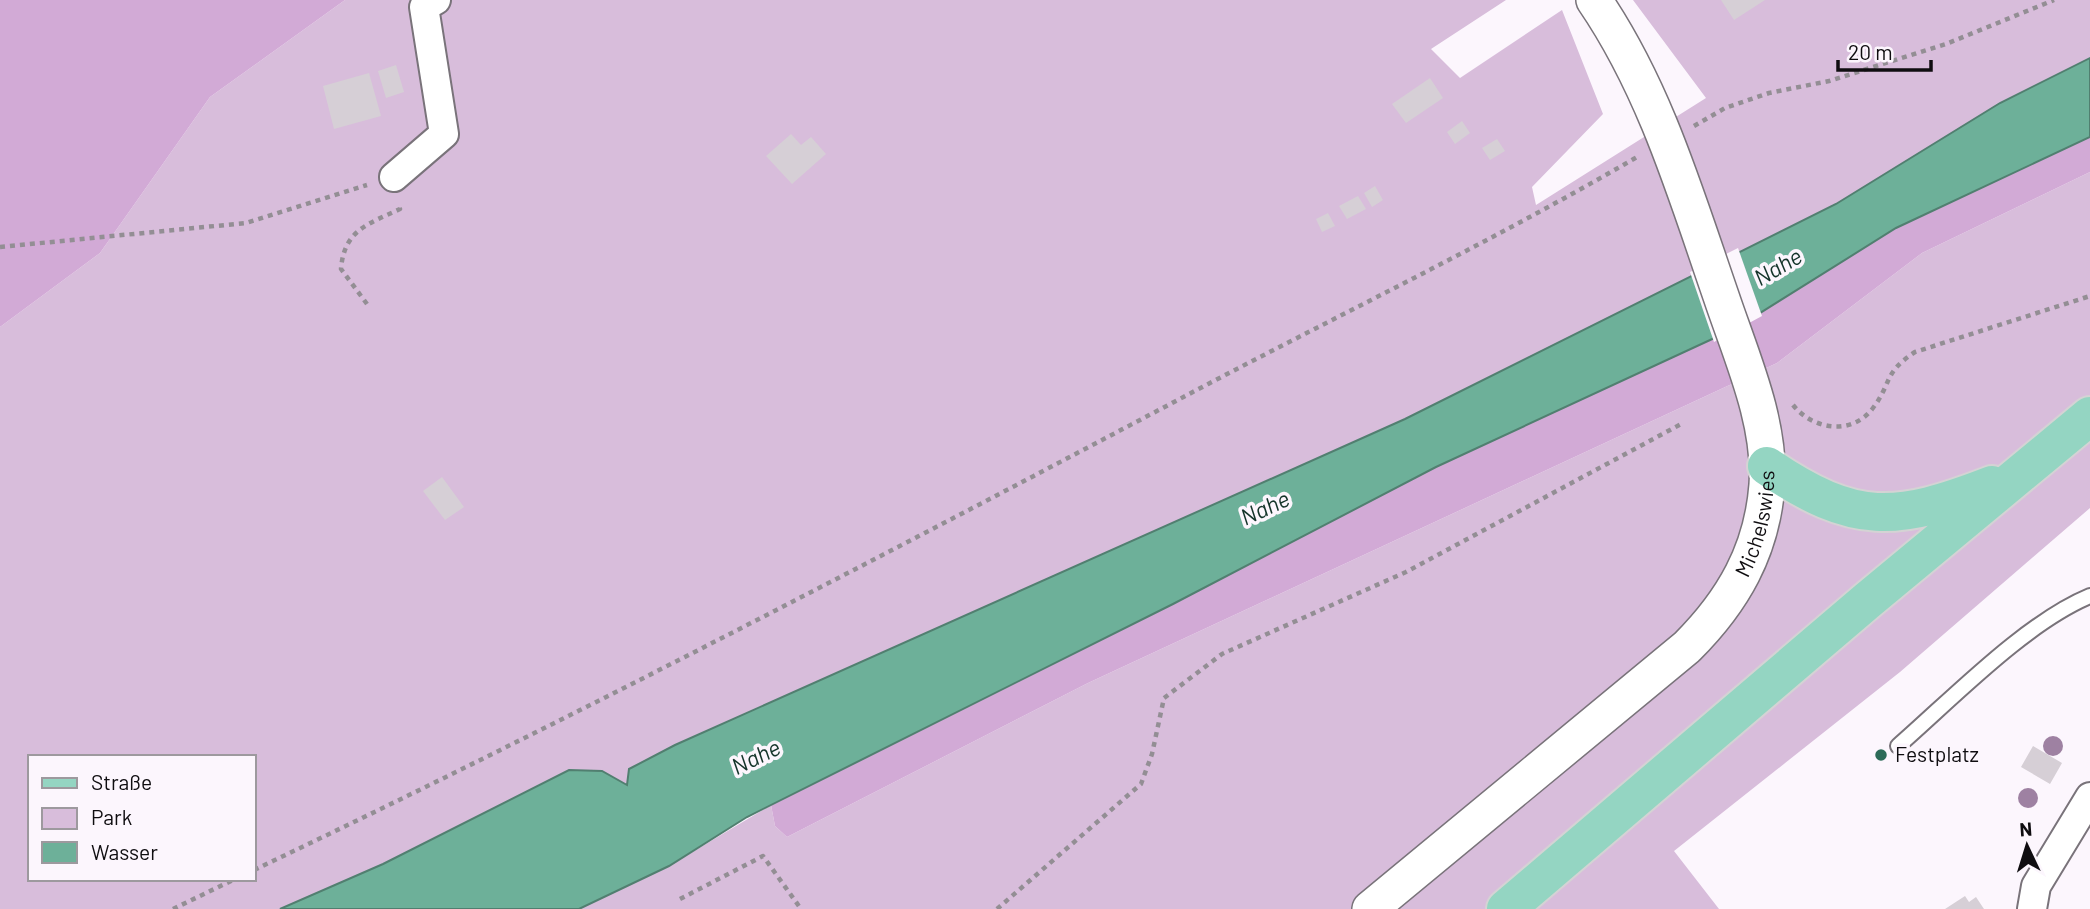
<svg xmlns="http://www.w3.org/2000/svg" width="2090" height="909" font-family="Barlow,sans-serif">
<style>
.green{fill:#d8bddb;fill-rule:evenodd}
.forest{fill:#d2aad6}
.water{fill:#6db099;stroke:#517f70;stroke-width:2}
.pier{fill:#fcf6fd}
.building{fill:#d6cfd6}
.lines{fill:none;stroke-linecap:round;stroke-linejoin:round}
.service-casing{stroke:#79737a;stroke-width:18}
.minor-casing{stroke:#79737a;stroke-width:32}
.tertiary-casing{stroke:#79737a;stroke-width:38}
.primary-casing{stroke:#d4d3d4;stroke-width:42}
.path{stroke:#938e94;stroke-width:4.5;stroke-dasharray:5 5;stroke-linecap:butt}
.service{stroke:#fff;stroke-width:14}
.minor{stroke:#fff;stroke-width:28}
.tertiary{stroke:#fff;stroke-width:35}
.primary{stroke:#94d5c2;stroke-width:38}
.tree{fill:#9e81a2}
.poi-dot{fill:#2c6b58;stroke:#fcf6fd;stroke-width:2.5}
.labels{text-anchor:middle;stroke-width:7;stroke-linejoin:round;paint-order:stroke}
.street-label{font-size:21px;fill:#0f0d10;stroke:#fcf6fd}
.poi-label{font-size:21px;fill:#0f0d10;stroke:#fcf6fd;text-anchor:start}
.water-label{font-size:23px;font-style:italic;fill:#14342a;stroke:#fcf6fd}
</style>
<rect width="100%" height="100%" fill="#fcf6fd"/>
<path class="green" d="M345,0H1506L1431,49L1460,78L1562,10L1603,114L1532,187L1536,205L1706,98L1633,0H2090V58L2000,103L1836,204L1405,419L898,647L628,786L383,864L280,909H0V327L100,253L210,97ZM30,757H254V879H30Z
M2090,172V508L1900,672L1674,851L1719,909H579L669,866L771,805L775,826L787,837L1088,683L1777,363L1922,253Z"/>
<path class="forest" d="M0,0H345L210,97L100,253L0,327Z
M2090,137V172L1922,253L1777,363L1088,683L787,837L775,826L771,805L1173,604L1436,467L1736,328L1896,228Z"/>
<path class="water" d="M2090,58V137L1896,228L1736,328L1436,467L1173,604L747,817L669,866L579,909H280L383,864L569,770L602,771L627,785L629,769L675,745L1405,419L1836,204L2000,103Z"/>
<path class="pier" d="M1738,248L1762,316L1714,342L1690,272Z"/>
<path class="building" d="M1721,0H1765L1734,20Z
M396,65L404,92L386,98L378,71Z
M369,73L381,116L334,129L323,86Z
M1430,78L1443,98L1406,123L1392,104Z
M1462,121L1470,133L1455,144L1447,132Z
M791,134L801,145L811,137L826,154L792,184L766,156Z
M1497,139L1505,151L1490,160L1482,148Z
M1375,186L1383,200L1372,207L1364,193Z
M1358,196L1366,209L1347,219L1339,206Z
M1328,213L1335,226L1322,232L1316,219Z
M442,477L464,507L445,520L423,491Z
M2033,746L2062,763L2050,784L2021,767Z
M1965,896L1969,902L1976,897L1984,909H1945Z"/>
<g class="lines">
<defs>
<path id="service" d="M1898,746C1953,698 2025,623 2090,596"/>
<path id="minor" d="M394,177L444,134L424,7L436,0
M2032,909L2036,886L2090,797"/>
<g id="tertiary">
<path id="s1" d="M1370,909L1687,647C1733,601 1762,551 1767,485C1771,421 1741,356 1721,296C1686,195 1655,89 1594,0"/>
</g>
<path id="primary" d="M1767,466C1855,526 1896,522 1992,485
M1506,909L1868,600L2090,416"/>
</defs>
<use href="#service" class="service-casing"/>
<use href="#minor" class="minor-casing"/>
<use href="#tertiary" class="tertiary-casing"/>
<use href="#primary" class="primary-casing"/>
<path class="path" d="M1694,126L1725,108L1769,93L1829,81L1946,44L2054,0
M0,247L246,223L367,185
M367,304L341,269C344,230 368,224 400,209L399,205
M1793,405C1813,430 1852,436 1873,408C1892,383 1883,373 1915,352L2090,296
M254,870C565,722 869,563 1174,402C1328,320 1486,245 1637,157
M680,899L763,856L801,909
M173,909L235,879
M997,909L1141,784L1152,754L1164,698L1222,654L1406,572L1683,423"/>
<use href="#service" class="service"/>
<use href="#minor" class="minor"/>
<use href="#tertiary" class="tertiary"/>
<use href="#primary" class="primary"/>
</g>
<g class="tree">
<circle cx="2053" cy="746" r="10"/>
<circle cx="2028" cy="798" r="10"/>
</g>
<circle class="poi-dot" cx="1881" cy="755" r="7"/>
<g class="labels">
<g class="street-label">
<text dy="7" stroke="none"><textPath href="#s1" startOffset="556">Michelswies</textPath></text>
</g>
<g class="poi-label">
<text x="1895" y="762">Festplatz</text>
</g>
<g class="water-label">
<text transform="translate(1778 267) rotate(-30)" y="8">Nahe</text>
<text transform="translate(1265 508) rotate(-25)" y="8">Nahe</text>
<text transform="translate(756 757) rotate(-26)" y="8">Nahe</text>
</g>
</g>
<rect x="28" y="755" width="228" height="126" fill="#fcf6fd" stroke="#9d999e" stroke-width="2"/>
<rect x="42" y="778" width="35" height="10" fill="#94d5c2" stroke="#9d999e" stroke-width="2"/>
<text x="91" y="790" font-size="21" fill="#0f0d10">Straße</text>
<rect x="42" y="808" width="35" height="21" fill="#d8bddb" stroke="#9d999e" stroke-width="2"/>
<text x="91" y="825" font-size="21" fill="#0f0d10">Park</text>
<rect x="42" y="842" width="35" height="21" fill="#6db099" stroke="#9d999e" stroke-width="2"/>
<text x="91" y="860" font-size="21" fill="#0f0d10">Wasser</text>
<g transform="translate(2027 846) rotate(356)" stroke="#fcf6fd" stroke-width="5" paint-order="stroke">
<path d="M0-5L12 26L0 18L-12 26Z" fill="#0f0d10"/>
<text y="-10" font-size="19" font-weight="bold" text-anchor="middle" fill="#0f0d10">N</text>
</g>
<path d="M1838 60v10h93v-10" fill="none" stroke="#0f0d10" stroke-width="3.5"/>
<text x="1848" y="60" font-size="21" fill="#0f0d10" stroke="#fcf6fd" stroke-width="5" paint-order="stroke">20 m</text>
</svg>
